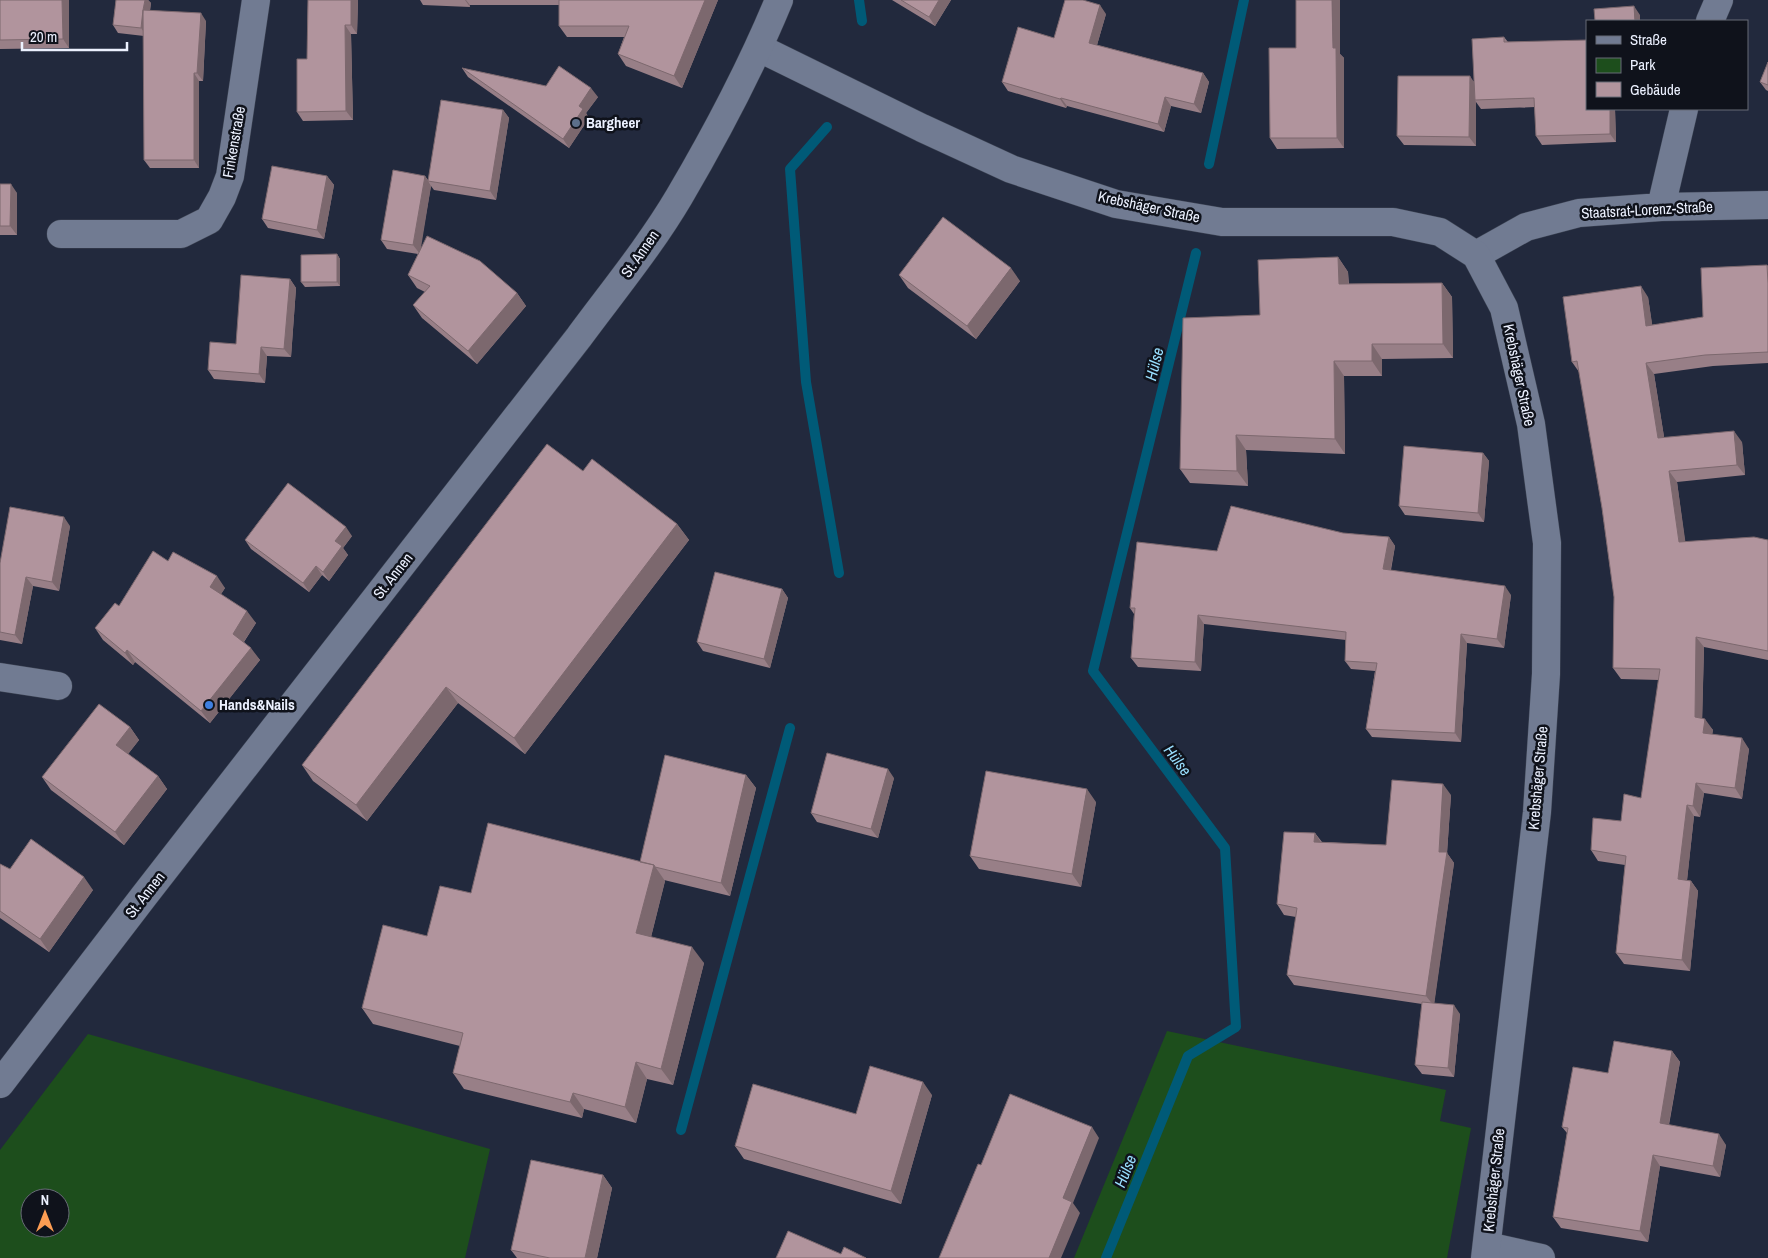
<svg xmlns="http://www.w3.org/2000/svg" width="1768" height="1258" font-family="'Archivo Narrow',sans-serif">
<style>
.green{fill:#1d4e1c;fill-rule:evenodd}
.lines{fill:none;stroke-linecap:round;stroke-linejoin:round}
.stream{stroke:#005a77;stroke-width:10}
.minor-casing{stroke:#3c4353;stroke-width:29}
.tertiary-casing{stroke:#3c4353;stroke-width:29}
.secondary-casing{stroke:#3c4353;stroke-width:29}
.minor{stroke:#717b92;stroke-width:28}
.tertiary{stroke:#717b92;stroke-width:28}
.secondary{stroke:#717b92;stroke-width:28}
.wall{fill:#987f87}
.shaded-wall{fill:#7c686e}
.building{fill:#b1949d;stroke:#7c686e}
.service-dot{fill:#5c6f8a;stroke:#0f121b;stroke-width:2}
.shop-dot{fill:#3f7fe0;stroke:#0f121b;stroke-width:2}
.labels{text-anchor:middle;stroke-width:5;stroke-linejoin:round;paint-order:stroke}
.poi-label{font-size:15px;font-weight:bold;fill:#ecf1ff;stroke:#0f121b;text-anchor:start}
.street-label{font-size:15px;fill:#ecf1ff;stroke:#0f121b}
.water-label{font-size:16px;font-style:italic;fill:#99dfff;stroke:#0f121b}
</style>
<rect width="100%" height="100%" fill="#22293d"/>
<path class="green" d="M1167,1031L1446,1090L1440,1121L1471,1128L1447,1258H1074Z
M88,1034L490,1149L465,1258H0V1150ZM30,1198H60V1228H30Z"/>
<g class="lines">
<path class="stream" d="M859,0L862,21
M827,127L790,169L806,382L839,573
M1209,164L1244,0
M681,1130L790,728
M1106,1258L1188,1056L1236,1027L1225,848L1093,671L1196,253"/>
<defs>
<path id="minor" d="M1710,21L1719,0
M1661,207L1684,109
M61,234H181L209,220L222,197L230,176L256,0
M1476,255L1526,227L1579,213L1661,207L1768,205
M0,677L58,686
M1487,1246L1541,1258"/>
<path id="tertiary" d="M759,48L922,128L1011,169L1116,204L1222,222H1393L1440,232L1476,255L1504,308L1531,424L1547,543L1546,674L1537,812L1485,1258"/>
<path id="secondary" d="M0,1084L144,896L579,337C613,291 650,246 679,197C716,134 751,68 779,0"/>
</defs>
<use href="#minor" class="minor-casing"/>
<use href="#tertiary" class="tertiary-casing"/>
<use href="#secondary" class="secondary-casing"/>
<use href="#minor" class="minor"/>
<use href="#tertiary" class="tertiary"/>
<use href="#secondary" class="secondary"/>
</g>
<path class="wall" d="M0,0H69V48L0,49Z
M116,0H148L151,3L150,10L206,21L203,81H199V168H150L144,160V36L118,33L113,25Z
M308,0H358L357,34H351L353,120L303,121L297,112L307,59Z
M420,0H718L682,88L626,66L618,54L624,37H567L559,26V5H470V7L423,5Z
M892,0H951L935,26Z
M1106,14L1097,45L1203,73L1209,82L1201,113L1171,106L1164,132L1067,106L1066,108L1008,91L1002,82L1054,38Z
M1504,37L1508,42L1587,109H1615L1616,142L1542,145L1536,136L1535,107L1481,109L1476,102V146L1404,145L1397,136L1474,81Z
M1340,54L1344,58V148L1277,149L1270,138Z
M1768,62V91L1766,90L1760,82Z
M462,68L546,86L598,97L586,113L589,118L569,148L468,77Z
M503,110L509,118L496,200L434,190L431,186L420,249L517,293L526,306L477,364L422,318L413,305L425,292L417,288L408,275L418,254L387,249L381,240L425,176L428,180Z
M327,176L334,185L324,239L268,228L262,219Z
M0,184L17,193V235H0Z
M337,254L340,259V286L305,287L301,282Z
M1338,257L1348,272L1349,284L1442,283L1452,297L1453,358L1382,359V376H1344L1345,454L1246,450L1248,486L1190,483L1180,469L1260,315Z
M1767,265L1768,266V363L1713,366L1654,374L1664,437L1742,442L1745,475L1677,482L1685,542L1768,540V660L1704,647L1702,719L1713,730L1712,734L1749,749L1742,799L1704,793L1700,817L1694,816L1687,880L1691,881L1698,891L1690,971L1624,964L1616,953L1625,865L1598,861L1591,850L1621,821L1641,798L1659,680L1621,679L1613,668L1614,597L1602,508L1579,372L1572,362L1648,297L1652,325L1703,317Z
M899,275L1020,281L976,339L908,288Z
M290,279L296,288L291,357L267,356L265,383L214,379L208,370L236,344Z
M1483,453L1489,461L1484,522L1405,515L1399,506Z
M583,471L677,524L689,540L525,754L458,703L367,821L313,781L302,765Z
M70,526L59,591L33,586L22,644L0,640V563Z
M1343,533L1389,537L1395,546L1391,570L1511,595L1504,648L1467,643L1461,742L1372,737L1366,729L1375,671L1351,669L1345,661L1346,640L1204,624L1201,671L1138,667L1131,658L1134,614L1130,608L1217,551Z
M352,536L343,548L348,555L329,581L322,575L309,592L251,549L245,540Z
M168,561L225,588L221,594L256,623L244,642L260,660L210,723L135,662L133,665L103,640L95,628Z
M782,589L788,598L770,668L703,651L697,642Z
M130,727L139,740L128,754L158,776L167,789L124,845L51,790L42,777Z
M746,775L756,788L730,896L664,880L665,881L651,937L704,963L673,1085L647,1079L636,1123L584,1109L582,1118L464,1089L453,1073L460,1046L373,1024L362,1008L471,893L640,862Z
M894,778L878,838L817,822L811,813Z
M1451,795L1447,853L1454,863L1434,1003L1460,1014L1454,1077L1422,1074L1415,1065L1422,1004L1294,985L1287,975L1296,917L1284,915L1277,904L1315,833L1322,842L1386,845Z
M1096,802L1081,887L979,869L970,856Z
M0,864L10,869L93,890L49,952L0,918Z
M1672,1051L1680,1062L1669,1125L1726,1145L1720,1177L1660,1166L1648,1242L1561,1228L1553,1217L1567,1133L1562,1127L1608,1073Z
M932,1095L901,1204L744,1159L735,1146Z
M603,1175L612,1188L597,1258H517L511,1250Z"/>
<path class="shaded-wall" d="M62,0H69V48L63,39Z
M145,0H148L151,3L149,18L143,10Z
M351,0H358L357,34L351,25Z
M465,0H466L470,5V7Z
M705,0H718L682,88L674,76Z
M939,0H951L935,26L929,17Z
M1332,0H1340V54L1344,58V148L1337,138L1333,48Z
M1100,5L1106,14L1095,52L1089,43Z
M1634,6L1640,15V21H1635Z
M143,10L147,36L141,28Z
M201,13L206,21L203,81L197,73Z
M345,25L351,34L353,120L346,111Z
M194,73L199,81V168L194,160Z
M1203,73L1209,82L1201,113L1194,104Z
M1470,76L1476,85L1475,100L1476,102V146L1469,137Z
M591,88L598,97L586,113L589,118L569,148L563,139L579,106Z
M1165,97L1171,106L1164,132L1158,124Z
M1061,98L1067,106L1066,108L1060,99Z
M1610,109H1615L1616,142L1610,134Z
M503,110L509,118L496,200L490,191Z
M327,176L334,185L324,239L317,230Z
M425,176L431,186L420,254L413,245Z
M11,184L17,193V235L10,226Z
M337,254L340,259V286L337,282Z
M1338,257L1348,272L1349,298L1339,284Z
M1011,268L1020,281L976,339L967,326Z
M290,279L296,288L291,357L284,349Z
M1442,283L1452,297L1453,358L1443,344Z
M1641,286L1648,297L1654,336L1646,326Z
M517,293L526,306L477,364L468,351Z
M1372,344L1382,359V376L1372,361Z
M261,347L267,356L265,383L259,374Z
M1334,361L1344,376L1345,454L1335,439Z
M1646,363L1654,374L1666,449L1658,438Z
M1734,431L1742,442L1745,475L1737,465Z
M1236,435L1246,450L1248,486L1237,471Z
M1483,453L1489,461L1484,522L1478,513Z
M1669,471L1677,482L1687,553L1679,542Z
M64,517L70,526L59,591L52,582Z
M677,524L689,540L525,754L514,738Z
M346,527L352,536L343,548L348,555L329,581L323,572L335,541Z
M1389,537L1395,546L1389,578L1383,569Z
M316,566L322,575L309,592L303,583Z
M217,576L225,588L218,599L210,587Z
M26,577L33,586L22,644L15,635Z
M1505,586L1511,595L1504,648L1497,639Z
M782,589L788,598L770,668L764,659Z
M247,611L256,623L241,646L233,634Z
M1198,615L1204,624L1201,671L1195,662Z
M1461,634L1467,643L1461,742L1455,733Z
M1696,637L1704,647L1702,728L1695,717Z
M251,648L260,660L210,723L201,711Z
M127,650L135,662L133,665L125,653Z
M446,687L458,703L367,821L356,805Z
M1705,719L1713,730L1711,744L1703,733Z
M130,727L139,740L125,758L116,745Z
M1742,738L1749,749L1742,799L1735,788Z
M888,769L894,778L878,838L871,829Z
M746,775L756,788L730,896L721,883Z
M158,776L167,789L124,845L115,832Z
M1696,783L1704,793L1700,817L1693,806Z
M1443,784L1451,795L1447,853L1454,863L1434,1006L1426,996L1439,852Z
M1087,789L1096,802L1081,887L1072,874Z
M1687,805L1694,816L1686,890L1678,879Z
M1315,833L1322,844L1314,842Z
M654,865L665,881L648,949L636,933Z
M84,877L93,890L49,952L40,939Z
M1691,881L1698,891L1690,971L1682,960Z
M692,947L704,963L673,1085L661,1069Z
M1454,1005L1460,1014L1454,1077L1448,1068Z
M1672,1051L1680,1062L1667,1134L1660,1123Z
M636,1062L647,1079L636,1123L625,1107Z
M923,1082L932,1095L901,1204L891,1191Z
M573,1093L584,1109L582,1118L570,1102Z
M1092,1127L1099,1138L1073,1203L1080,1213L1061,1258H1049L1063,1198Z
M1719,1134L1726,1145L1720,1177L1713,1166Z
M1653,1155L1660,1166L1648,1242L1640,1231Z
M603,1175L612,1188L597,1258H585Z"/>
<path class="building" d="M0,0H62L63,39L0,40Z
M116,0H145L143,10L201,13L197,73H194V160H144L143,10L141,28L113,25Z
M308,0H351V25H345L346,111L297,112V59H307Z
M559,0H705L674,76L618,54L629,26H559Z
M901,0H939L929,17Z
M1065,0H1083L1100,5L1089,43L1203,73L1194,104L1165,97L1158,124L1061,98L1060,99L1002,82L1018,27L1054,38Z
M1296,0H1332L1333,48H1336L1337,138H1270L1269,48H1296Z
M1634,6L1635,21H1595L1594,9Z
M1504,37V42L1587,40V109H1610V134L1536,136L1534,98L1475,100L1472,39Z
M1768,62V85L1760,82Z
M559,66L591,88L579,106L583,109L563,139L462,68L546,86Z
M1398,76H1470L1469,137L1397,136Z
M441,100L503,110L490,191L428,181Z
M272,166L327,176L317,230L262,219Z
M393,170L425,176L413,245L381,240Z
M0,184H11L10,226H0Z
M943,217L1011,268L967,326L899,275Z
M427,236L480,261L517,293L468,351L413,305L430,286L408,275Z
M337,254V282H301V255Z
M1338,257L1339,284L1442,283L1443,344H1372V361H1334L1335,439L1236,435L1237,471L1180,469L1183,318L1260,315L1258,260Z
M1767,265L1768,283V352L1705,355L1646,363L1658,438L1734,431L1737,465L1669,471L1679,542L1754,537L1768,540V651L1696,637L1695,717L1705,719L1703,733L1742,738L1735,788L1696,783L1693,806L1687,805L1678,879L1691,881L1682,960L1616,953L1626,856L1591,850L1593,818L1621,821L1624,794L1641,798L1660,669L1613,668L1614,597L1602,508L1577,361L1572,362L1563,297L1641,286L1646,326L1703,317L1701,268Z
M241,275L290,279L284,349L261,347L259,374L208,370L210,342L236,344Z
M547,444L583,471L592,459L677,524L514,738L446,687L356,805L302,765Z
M1404,446L1483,453L1478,513L1399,506Z
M288,483L346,527L335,541L342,546L323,572L316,566L303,583L245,540Z
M1231,506L1343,533L1389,537L1383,569L1505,586L1497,639L1461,634L1455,733L1366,729L1377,663L1345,661L1346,632L1198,615L1195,662L1131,658L1135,608H1130L1137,542L1217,551Z
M10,507L64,517L52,582L26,577L15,635L0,632V563Z
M153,551L168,561L173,552L217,576L210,587L247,611L233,634L251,648L201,711L127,650L125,653L95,628L115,603L119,606Z
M715,572L782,589L764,659L697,642Z
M99,704L130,727L116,745L158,776L115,832L42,777Z
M827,753L888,769L871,829L811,813Z
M665,755L746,775L721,883L655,867L654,865L640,862Z
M986,771L1087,789L1072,874L970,856Z
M1392,780L1443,784L1439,852H1447L1426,996L1287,975L1297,908L1277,904L1284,832L1315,833L1314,842L1386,845Z
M488,823L654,865L636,933L692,947L661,1069L636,1062L625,1107L573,1093L570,1102L453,1073L463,1033L362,1008L383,925L427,936L440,886L471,893Z
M31,839L84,877L40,939L0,911V864L10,869Z
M1422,1002L1454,1005L1448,1068L1415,1065Z
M1614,1041L1672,1051L1660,1123L1719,1134L1713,1166L1653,1155L1640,1231L1553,1217L1568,1128L1562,1127L1573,1067L1608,1073Z
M870,1066L923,1082L891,1191L735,1146L753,1084L856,1114Z
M1010,1094L1092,1127L1063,1198L1072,1202L1049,1258H939L978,1164L981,1165Z
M531,1160L603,1175L585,1258H550L511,1250Z
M788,1231L841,1254L844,1247L866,1258H776Z"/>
<circle class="service-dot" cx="576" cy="123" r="5"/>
<circle class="shop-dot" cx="209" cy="705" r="5"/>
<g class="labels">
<g class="poi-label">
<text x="586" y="128">Bargheer</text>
<text x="219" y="710">Hands&amp;Nails</text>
</g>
<g class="street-label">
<text transform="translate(234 142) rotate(-80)" y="5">Finkenstraße</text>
<text transform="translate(1149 207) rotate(12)" y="5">Krebshäger Straße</text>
<text transform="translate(1647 210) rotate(-3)" y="5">Staatsrat-Lorenz-Straße</text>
<text transform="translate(640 254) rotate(-55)" y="5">St. Annen</text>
<text transform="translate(1519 375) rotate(78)" y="5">Krebshäger Straße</text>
<text transform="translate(393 576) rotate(-52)" y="5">St. Annen</text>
<text transform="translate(1538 778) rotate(-85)" y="5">Krebshäger Straße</text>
<text transform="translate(145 895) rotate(-52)" y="5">St. Annen</text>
<text transform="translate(1494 1180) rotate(-84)" y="5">Krebshäger Straße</text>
</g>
<g class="water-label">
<text transform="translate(1154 364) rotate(-76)" y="6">Hülse</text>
<text transform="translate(1178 760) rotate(53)" y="6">Hülse</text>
<text transform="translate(1125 1171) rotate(-68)" y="6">Hülse</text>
</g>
</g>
<rect x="1586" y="20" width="162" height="90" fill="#0f121b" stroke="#676b76"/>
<rect x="1596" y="36" width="25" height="8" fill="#717b92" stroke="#676b76"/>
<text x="1630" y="45" font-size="15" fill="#ecf1ff">Straße</text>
<rect x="1596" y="58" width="25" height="15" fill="#1d4e1c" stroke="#676b76"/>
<text x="1630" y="70" font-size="15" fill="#ecf1ff">Park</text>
<rect x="1596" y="82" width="25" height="15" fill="#b1949d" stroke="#676b76"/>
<text x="1630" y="95" font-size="15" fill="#ecf1ff">Gebäude</text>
<g transform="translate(45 1213)"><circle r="24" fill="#0f121b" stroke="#676b76"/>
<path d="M0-4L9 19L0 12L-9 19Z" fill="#fc9d53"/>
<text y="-8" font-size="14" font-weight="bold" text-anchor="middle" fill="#ecf1ff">N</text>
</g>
<path d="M22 42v8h105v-8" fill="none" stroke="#ecf1ff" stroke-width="2.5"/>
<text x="30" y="42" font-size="15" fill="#ecf1ff" stroke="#0f121b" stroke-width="4" paint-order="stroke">20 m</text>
</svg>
